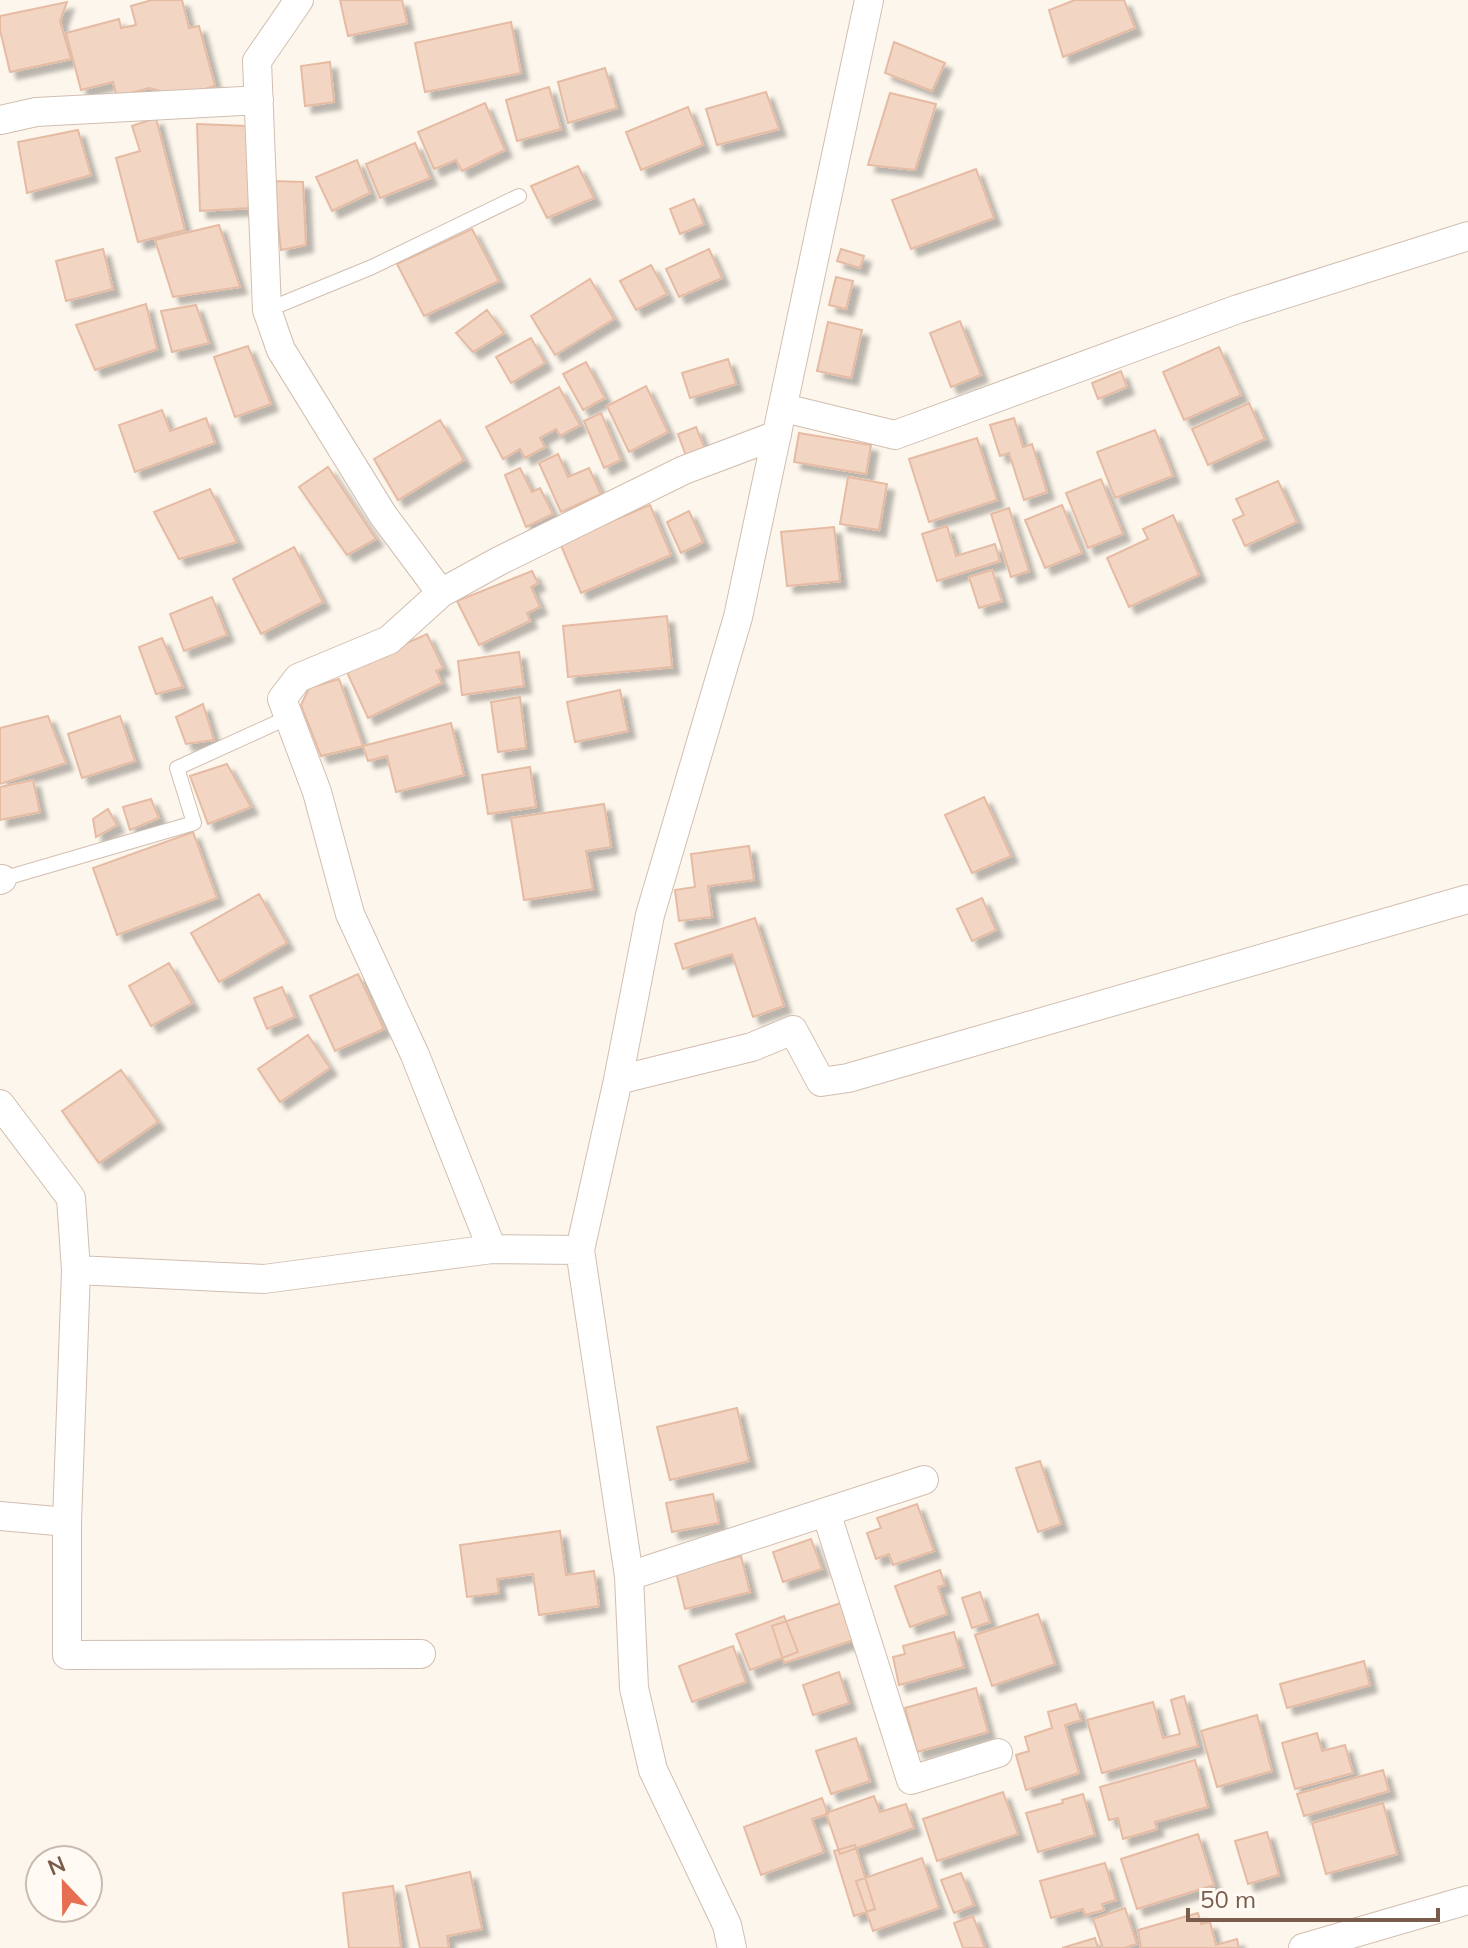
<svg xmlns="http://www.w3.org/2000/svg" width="1468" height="1948" font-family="Mulish,sans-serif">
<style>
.building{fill:#f3d5c3;stroke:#e6bba3;stroke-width:2;filter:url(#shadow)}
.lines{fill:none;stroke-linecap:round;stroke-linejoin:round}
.service-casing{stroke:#d1beb0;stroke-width:16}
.minor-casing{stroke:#d1beb0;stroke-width:30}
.service{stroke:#fff;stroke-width:14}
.minor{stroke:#fff;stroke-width:28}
</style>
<defs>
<filter id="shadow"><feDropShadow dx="7" dy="7" stdDeviation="2" flood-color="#0004"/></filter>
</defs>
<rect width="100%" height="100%" fill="#fdf6ec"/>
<path class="building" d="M152,0H182L189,28L199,26L215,86L180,96L149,88L117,97L113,82L81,90L66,33L119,19L121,28L136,25L131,6Z
M340,0H402L407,23L348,36Z
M1075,0H1124L1135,28L1063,57L1049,10Z
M67,2L60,21L71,59L10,72L0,30V16Z
M511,22L521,73L425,92L415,43Z
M894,42L945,63L932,91L885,73Z
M330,62L334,102L305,106L301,66Z
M605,68L617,108L568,123L558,82Z
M549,87L561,129L517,141L506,100Z
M766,92L779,129L717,145L706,109Z
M890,93L936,104L915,170L868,165Z
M485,103L505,150L462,171L456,160L434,169L418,132Z
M688,107L703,145L641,170L626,132Z
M156,118L185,230L138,242L116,158L140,151L132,126Z
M197,124L246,126L250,208L200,211Z
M78,130L91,175L27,193L18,142Z
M415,143L430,178L380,198L366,164Z
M357,160L370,193L332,211L316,177Z
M578,166L594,198L547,218L531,186Z
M976,169L994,218L911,249L892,200Z
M273,181L303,182L306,245L281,250Z
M694,199L704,224L680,234L670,209Z
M219,225L240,287L173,297L155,240Z
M472,229L499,281L424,316L397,264Z
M103,249L113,289L66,301L56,261Z
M709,249L722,278L679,297L666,269Z
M841,249L864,256L860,268L837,261Z
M651,265L667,294L636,310L620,281Z
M836,277L853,281L846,309L829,305Z
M590,279L614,319L555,355L531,316Z
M146,304L157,349L95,370L76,325Z
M196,305L209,343L172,352L161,311Z
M487,310L504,333L473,352L456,333Z
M960,321L981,375L951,387L930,333Z
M828,322L862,330L851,378L817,371Z
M531,338L545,363L511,383L496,357Z
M248,346L271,404L235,417L214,357Z
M1219,347L1241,395L1184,420L1163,372Z
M728,359L736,384L690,398L682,373Z
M586,362L605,398L583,410L563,374Z
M1121,371L1127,387L1098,399L1092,383Z
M646,386L668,432L629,452L607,406Z
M559,387L580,425L560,436L556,429L540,438L545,447L525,458L520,449L503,459L486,427Z
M1249,403L1265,439L1208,465L1192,429Z
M162,410L170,431L206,418L215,443L135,472L119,425Z
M601,413L621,460L604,468L584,421Z
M1014,418L1023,447L1032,444L1047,492L1024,500L1009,453L1000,456L990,425Z
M440,420L464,460L398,500L374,459Z
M696,427L705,449L686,456L678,434Z
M1155,430L1173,476L1115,498L1097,452Z
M799,433L871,445L866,474L794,462Z
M977,438L997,500L929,522L909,459Z
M558,454L568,477L589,468L601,494L561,512L539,463Z
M328,467L376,539L347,555L299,487Z
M520,468L532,492L540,488L553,514L526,527L505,475Z
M848,477L887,484L879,530L840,524Z
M1101,479L1123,534L1088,548L1066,493Z
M1278,481L1297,522L1245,546L1233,520L1244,515L1236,499Z
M210,489L237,542L179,559L154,512Z
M650,505L671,555L581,593L560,543Z
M1062,505L1082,553L1045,568L1025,520Z
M1009,508L1029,571L1011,577L991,514Z
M689,511L703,542L681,553L667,522Z
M1173,515L1199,575L1129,607L1107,558L1148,539L1143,529Z
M947,526L956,556L995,544L1000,561L937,581L922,534Z
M834,527L840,581L787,586L781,532Z
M294,547L323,602L261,634L233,579Z
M992,570L1002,601L979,608L969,577Z
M532,571L538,583L531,587L540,607L527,613L530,621L479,645L457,601Z
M212,597L227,635L184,651L170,614Z
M667,616L672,667L568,677L563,626Z
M427,634L443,668L436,671L442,683L368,718L346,670Z
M162,638L183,687L156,694L139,647Z
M519,652L524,686L462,695L458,661Z
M339,679L363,746L321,756L301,705L309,688Z
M620,690L628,731L575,742L567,702Z
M520,697L526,748L498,752L491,702Z
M203,704L214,740L186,744L176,717Z
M48,716L66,763L0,784V728Z
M120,716L135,761L82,778L68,734Z
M451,723L464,775L396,792L387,756L368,761L363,746Z
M227,764L251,807L208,824L190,776Z
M530,767L536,807L488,814L482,775Z
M33,780L40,812L0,820V787Z
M984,797L1011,856L972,873L945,815Z
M151,799L159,818L130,830L123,807Z
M604,804L611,847L586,851L593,889L524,900L511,818Z
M108,809L117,825L96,837L93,819Z
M193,832L217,898L117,935L93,868Z
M749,846L754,880L708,886L712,917L679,921L675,890L695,887L691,854Z
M259,894L287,943L219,982L191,933Z
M982,898L996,930L972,941L957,909Z
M755,918L784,1006L753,1017L732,954L683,969L675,944Z
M169,963L192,1003L151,1026L129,986Z
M358,974L384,1029L335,1051L310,996Z
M282,987L295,1017L267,1029L254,998Z
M308,1035L330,1068L280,1102L258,1069Z
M121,1070L158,1122L99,1163L62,1111Z
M737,1408L749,1461L670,1480L657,1427Z
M1040,1461L1061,1524L1038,1532L1016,1468Z
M713,1494L719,1523L672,1532L666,1503Z
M917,1504L934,1551L893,1565L889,1554L876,1559L867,1533L881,1528L877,1518Z
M560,1531L566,1575L594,1571L599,1606L539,1615L533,1574L497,1579L499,1593L467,1597L460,1545Z
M811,1539L822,1569L783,1582L773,1552Z
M741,1556L750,1592L685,1609L676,1572Z
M940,1570L945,1585L938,1587L947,1614L910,1627L895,1586Z
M980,1592L990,1622L972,1628L962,1598Z
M841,1603L854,1640L784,1663L772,1626Z
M1038,1614L1055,1664L992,1686L975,1635Z
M784,1616L798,1652L750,1670L736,1634Z
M954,1632L964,1667L899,1685L893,1657L905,1654L903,1646Z
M733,1646L746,1682L692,1702L679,1666Z
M1364,1661L1370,1685L1287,1708L1280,1684Z
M839,1672L849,1703L813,1715L803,1685Z
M976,1688L988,1732L917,1752L905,1708Z
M1184,1696L1198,1746L1102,1773L1087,1720L1153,1702L1163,1738L1180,1734L1171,1700Z
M1076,1704L1081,1720L1065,1725L1079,1773L1026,1790L1016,1755L1029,1751L1025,1737L1052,1728L1048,1712Z
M1257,1715L1272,1771L1217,1787L1201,1731Z
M1317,1733L1322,1751L1345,1745L1353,1773L1295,1789L1282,1743Z
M856,1738L870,1781L831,1794L816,1751Z
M1195,1760L1208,1807L1155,1822L1157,1829L1123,1839L1118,1818L1109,1820L1100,1787Z
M1383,1770L1389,1791L1304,1816L1297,1794Z
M1003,1792L1018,1834L937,1861L923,1819Z
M1083,1794L1095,1835L1038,1852L1026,1813L1063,1803L1062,1800Z
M874,1796L880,1812L906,1804L914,1828L840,1854L826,1813Z
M822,1798L828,1814L812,1819L824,1852L761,1875L744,1827Z
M1383,1803L1397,1854L1326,1874L1312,1823Z
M1267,1832L1279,1875L1248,1884L1235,1841Z
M1198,1834L1214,1885L1137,1909L1121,1859Z
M855,1845L875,1909L854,1916L834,1851Z
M922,1858L939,1908L873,1931L856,1881Z
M1105,1863L1116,1900L1102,1904L1104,1910L1085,1915L1083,1909L1051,1918L1040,1881Z
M470,1872L482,1929L447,1936L449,1948H420L406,1886Z
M961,1873L974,1905L954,1913L941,1880Z
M393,1886L401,1948H349L343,1893Z
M1125,1908L1137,1944L1124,1948H1103L1093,1919Z
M1198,1913L1201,1924L1210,1922L1216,1945L1237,1939L1239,1948H1141L1138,1930Z
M973,1916L985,1948H963L954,1923Z
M1095,1938L1098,1948H1062Z"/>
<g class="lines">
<defs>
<path id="service" d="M267,310L372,267L519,196
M2,879L194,823L177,768L289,717"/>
<path id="minor" d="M299,0L257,61L267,310L281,350L383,515L441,593
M0,120L36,112L259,100
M784,408L895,435L1238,309L1468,236
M0,880L2,879
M618,1080L752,1047L793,1030L821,1082L848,1078L1468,899
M0,1104L71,1198L76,1270L67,1522V1655L421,1654
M492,1249L415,1055L350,914L317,792L282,699L298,678L389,640L441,593L499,561L684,470L777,435
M76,1270L264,1279L492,1249L580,1250
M826,1512L911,1780L998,1753
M0,1516L67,1522
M629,1576L924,1480
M732,1948L727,1925L653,1770L634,1688L629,1576L580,1250L618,1080L650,915L738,617L869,0
M1303,1948L1468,1900"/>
</defs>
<use href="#service" class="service-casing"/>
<use href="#minor" class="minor-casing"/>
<use href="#service" class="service"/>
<use href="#minor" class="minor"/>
</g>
<g transform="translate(64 1884) rotate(338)"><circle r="38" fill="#fffaf3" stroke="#cabbb1" stroke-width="2"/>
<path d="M0-6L14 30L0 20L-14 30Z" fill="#e76f51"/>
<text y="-12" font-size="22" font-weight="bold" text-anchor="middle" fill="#7a5c4d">N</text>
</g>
<path d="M1188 1908v12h250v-12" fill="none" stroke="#7a5c4d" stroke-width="4"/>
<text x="1200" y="1908" font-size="24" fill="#7a5c4d" stroke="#fffaf3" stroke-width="6" paint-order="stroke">50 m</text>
</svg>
